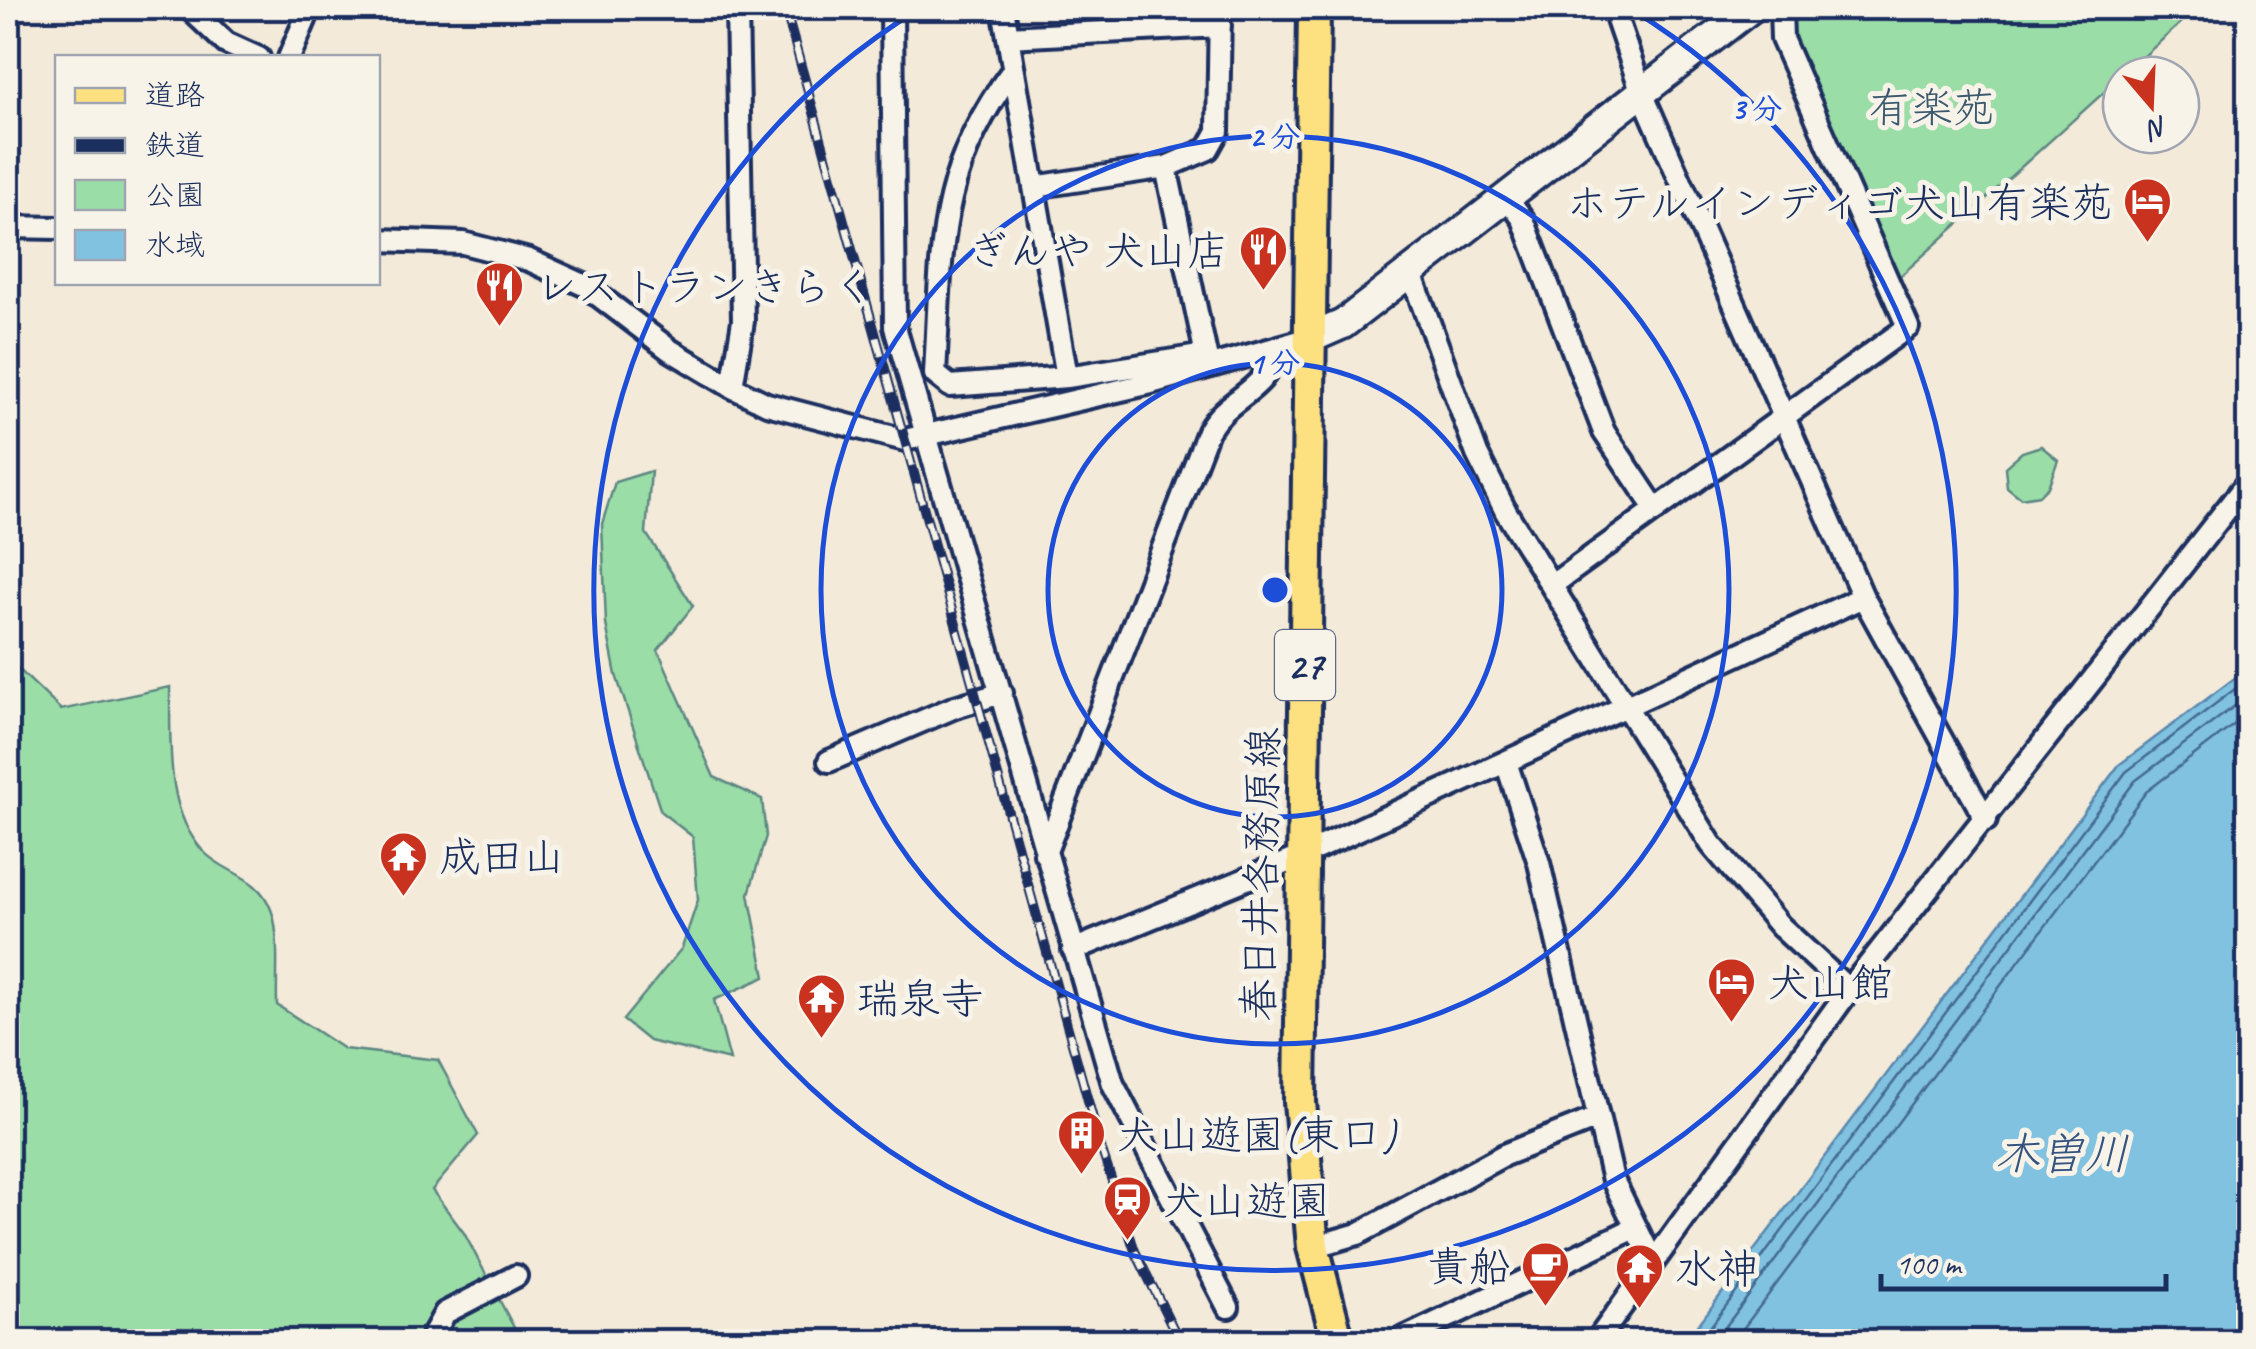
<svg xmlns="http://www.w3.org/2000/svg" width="2256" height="1349" font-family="Caveat,'Klee One',sans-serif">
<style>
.green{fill:#9bdda7;stroke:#5b8682;stroke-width:2.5}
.water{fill:#81c2e1;stroke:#5887ad;stroke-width:2.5}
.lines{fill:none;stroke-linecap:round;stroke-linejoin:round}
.shore{stroke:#446a92;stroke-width:2.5}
.street-casing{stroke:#1b2f5e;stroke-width:28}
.secondary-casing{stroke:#1b2f5e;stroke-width:35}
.primary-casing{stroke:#1b2f5e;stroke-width:38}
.street{stroke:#f7f3e8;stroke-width:20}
.secondary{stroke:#f7f3e8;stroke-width:28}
.primary{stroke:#fde080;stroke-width:30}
.rail-casing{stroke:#1b2f5e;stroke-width:10}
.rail{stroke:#f7f3e8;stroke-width:6;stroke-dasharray:19;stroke-linecap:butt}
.ring{fill:none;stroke:#1d4ed8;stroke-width:5}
.labels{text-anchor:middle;stroke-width:10;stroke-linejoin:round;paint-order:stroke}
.shield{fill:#f7f3e8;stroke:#5d6a87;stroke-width:2.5}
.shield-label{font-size:40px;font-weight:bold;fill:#1b2f5e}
.park-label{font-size:42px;fill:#3b5a70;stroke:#f7f3e8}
.poi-label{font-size:42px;fill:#1b2f5e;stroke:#f7f3e8;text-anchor:start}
.street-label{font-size:42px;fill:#1b2f5e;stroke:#f7f3e8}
.water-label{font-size:45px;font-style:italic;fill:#34547f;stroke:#f7f3e8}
.centre{fill:#1d4ed8;stroke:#f7f3e8;stroke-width:5}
.ring-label{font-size:30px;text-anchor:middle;font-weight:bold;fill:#1d4ed8;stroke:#f7f3e8;stroke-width:10;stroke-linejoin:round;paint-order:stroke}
</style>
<rect width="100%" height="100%" fill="#f4ead9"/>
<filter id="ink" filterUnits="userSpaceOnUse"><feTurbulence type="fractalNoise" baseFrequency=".01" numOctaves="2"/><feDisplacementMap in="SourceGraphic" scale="20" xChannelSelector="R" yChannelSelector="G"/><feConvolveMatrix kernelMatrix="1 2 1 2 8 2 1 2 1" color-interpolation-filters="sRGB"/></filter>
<g filter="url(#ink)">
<path class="green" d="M1789,8H2191L2182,22L1897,279L1798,49Z
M2041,446L2058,460L2048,487L2039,495L2021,498L2007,487L2005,467L2022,452Z
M651,471L646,533L693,606L658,650L714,777L762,799L766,836L749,894L765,977L714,1000L730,1060L649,1041L623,1020L682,948L698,900L693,837L661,812L616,675L606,624L602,524L615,482Z
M8,659L61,710L170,687C171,738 164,811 204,852C225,874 260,875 272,912C280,934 276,981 277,1005L344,1049L438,1060L478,1135L432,1190L464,1233L521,1341H8Z"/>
<path class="water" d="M2248,657V1341H1686L2119,765L2240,674Z"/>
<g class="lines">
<path class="shore" d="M1699,1342L2126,772L2248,679
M1714,1342L2135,781L2248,696
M1733,1342L2146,792L2248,714"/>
<defs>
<path id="street" d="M189,8L226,43L259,58
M892,8L895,327L1113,1084L1228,1307
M1003,8L1067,377
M1613,8L1642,93L1863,597L1986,820
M1008,37L1220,26
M289,58L310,8
M1013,70C935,174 942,251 935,374L950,386L1067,377L1206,355L1209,365
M1034,187L1166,167
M1507,198L1523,219L1604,432L1656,510
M8,227L58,228
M378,240L463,243L529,260L586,286L670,350L732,387L767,404L905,440L1147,384L1311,338
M1411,273L1477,454L1506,512L1711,844L1780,926L1849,990
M1206,355L1166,167L1208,149L1218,131L1220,8
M732,387L743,321L737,8
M1552,585L1908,327L1782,39L1781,8
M829,761L955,707L1002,693
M1506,762L1539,863L1613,1180L1653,1262
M1045,854L1208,431C1229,395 1267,393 1277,348
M1073,950L1290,861L1863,597
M1313,1247L1358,1234L1504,1155L1597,1118
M429,1342L445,1313L516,1276
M1396,1342L1633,1229
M1596,1342L1849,990L2248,482"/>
<path id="secondary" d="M1311,338L1343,324L1751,8"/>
<path id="primary" d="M1314,8L1300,1102L1313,1247L1338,1342"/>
</defs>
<use href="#street" class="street-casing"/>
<use href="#secondary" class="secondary-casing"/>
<use href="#primary" class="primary-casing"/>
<use href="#street" class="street"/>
<use href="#secondary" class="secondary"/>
<use href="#primary" class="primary"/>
<defs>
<path id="rail" d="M785,8L1102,1151L1135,1251L1180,1342"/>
</defs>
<use href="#rail" class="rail-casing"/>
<use href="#rail" class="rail"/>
</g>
</g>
<g class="ring">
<circle cx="1275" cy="590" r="227"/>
<circle cx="1275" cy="590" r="454"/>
<path d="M1631 9A681 681 0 1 1 919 9"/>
</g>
<defs>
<symbol id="hotel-pin" viewBox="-11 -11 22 30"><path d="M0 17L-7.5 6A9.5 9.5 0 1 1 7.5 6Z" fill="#c8321e" stroke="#f7f3e8"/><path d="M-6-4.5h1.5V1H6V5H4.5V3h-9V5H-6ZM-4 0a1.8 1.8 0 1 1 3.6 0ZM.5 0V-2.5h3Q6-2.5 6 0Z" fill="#fff"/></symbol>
<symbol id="restaurant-pin" viewBox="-11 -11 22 30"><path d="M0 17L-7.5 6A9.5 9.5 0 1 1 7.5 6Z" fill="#c8321e" stroke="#f7f3e8"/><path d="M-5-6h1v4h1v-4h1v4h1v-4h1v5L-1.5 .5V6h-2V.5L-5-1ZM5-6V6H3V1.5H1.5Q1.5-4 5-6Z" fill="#fff"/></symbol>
<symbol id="temple-pin" viewBox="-11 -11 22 30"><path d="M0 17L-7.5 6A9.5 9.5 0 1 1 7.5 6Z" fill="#c8321e" stroke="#f7f3e8"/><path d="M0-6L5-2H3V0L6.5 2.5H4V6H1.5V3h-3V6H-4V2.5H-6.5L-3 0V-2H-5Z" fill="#fff"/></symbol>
<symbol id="building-pin" viewBox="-11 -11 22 30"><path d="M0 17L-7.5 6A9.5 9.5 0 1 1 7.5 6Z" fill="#c8321e" stroke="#f7f3e8"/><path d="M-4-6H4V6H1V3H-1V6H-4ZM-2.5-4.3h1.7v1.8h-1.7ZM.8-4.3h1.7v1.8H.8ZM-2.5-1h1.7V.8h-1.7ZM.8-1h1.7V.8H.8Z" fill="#fff"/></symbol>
<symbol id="station-pin" viewBox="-11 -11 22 30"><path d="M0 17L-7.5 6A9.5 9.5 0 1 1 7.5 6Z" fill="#c8321e" stroke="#f7f3e8"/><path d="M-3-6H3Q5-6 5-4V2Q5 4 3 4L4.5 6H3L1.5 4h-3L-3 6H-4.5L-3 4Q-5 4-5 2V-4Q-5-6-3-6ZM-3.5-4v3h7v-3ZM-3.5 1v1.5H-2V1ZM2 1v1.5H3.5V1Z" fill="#fff"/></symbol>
<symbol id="cafe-pin" viewBox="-11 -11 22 30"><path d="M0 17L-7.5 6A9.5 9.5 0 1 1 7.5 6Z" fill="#c8321e" stroke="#f7f3e8"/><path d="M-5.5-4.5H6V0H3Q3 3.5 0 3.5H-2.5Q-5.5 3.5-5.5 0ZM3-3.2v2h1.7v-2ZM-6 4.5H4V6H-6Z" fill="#fff"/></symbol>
</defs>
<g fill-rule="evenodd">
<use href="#hotel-pin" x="2120" y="174" width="55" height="75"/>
<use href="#restaurant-pin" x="1236" y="222" width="55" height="75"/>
<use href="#restaurant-pin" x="472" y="258" width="55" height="75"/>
<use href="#temple-pin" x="376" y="828" width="55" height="75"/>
<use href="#hotel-pin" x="1704" y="954" width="55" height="75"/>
<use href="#temple-pin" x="794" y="970" width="55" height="75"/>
<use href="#building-pin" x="1054" y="1106" width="55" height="75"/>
<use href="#station-pin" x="1100" y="1172" width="55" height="75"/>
<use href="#cafe-pin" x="1518" y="1238" width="55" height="75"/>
<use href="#temple-pin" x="1612" y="1240" width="55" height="75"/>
</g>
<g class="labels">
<rect class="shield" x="1275" y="630" width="60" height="70" rx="8"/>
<g class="shield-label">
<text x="1305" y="679">27</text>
</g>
<g class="park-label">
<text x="1932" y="122">有楽苑</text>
</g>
<g class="poi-label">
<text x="2113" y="217" text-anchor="end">ホテルインディゴ犬山有楽苑</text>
<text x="1229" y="265" text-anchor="end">ぎんや 犬山店</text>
<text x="535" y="301">レストランきらく</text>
<text x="439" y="871">成田山</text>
<text x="1767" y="997">犬山館</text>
<text x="857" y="1013">瑞泉寺</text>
<text x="1116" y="1149">犬山遊園(東口)</text>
<text x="1162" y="1215">犬山遊園</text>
<text x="1511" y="1281" text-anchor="end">貴船</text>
<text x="1675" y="1283">水神</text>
</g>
<g class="street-label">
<text transform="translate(1260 874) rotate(-89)" y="15">春日井各務原線</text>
</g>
<g class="water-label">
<text x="2062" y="1169">木曽川</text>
</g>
</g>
<circle cx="1275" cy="590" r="15" class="centre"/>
<g class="ring-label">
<text x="1757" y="119">3 分</text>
<text x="1275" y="147">2 分</text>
<text x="1275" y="373">1 分</text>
</g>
<rect width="2256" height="1349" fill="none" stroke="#f7f3e8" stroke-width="40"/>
<rect x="20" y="20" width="2216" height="1309" fill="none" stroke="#1b2f5e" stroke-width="4" filter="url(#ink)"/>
<rect x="55" y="55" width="325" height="230" fill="#f7f3e8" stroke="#9fa5b1" stroke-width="2.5"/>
<rect x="75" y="88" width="50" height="15" fill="#fde080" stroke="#9fa5b1" stroke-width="2.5"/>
<text x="145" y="105" font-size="30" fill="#1b2f5e">道路</text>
<rect x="75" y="138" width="50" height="15" fill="#1b2f5e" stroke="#9fa5b1" stroke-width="2.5"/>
<text x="145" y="155" font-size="30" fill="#1b2f5e">鉄道</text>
<rect x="75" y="180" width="50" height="30" fill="#9bdda7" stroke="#9fa5b1" stroke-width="2.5"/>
<text x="145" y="205" font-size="30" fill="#1b2f5e">公園</text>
<rect x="75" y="230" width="50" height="30" fill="#81c2e1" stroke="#9fa5b1" stroke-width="2.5"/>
<text x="145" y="255" font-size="30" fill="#1b2f5e">水域</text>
<g transform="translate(2151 105) rotate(161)"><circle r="48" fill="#f7f3e8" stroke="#9fa5b1" stroke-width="2.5"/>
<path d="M0-8L18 38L0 25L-18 38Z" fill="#c8321e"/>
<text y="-15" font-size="28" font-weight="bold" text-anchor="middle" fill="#1b2f5e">N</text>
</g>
<path d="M1881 1274v15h285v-15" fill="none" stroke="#1b2f5e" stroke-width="5"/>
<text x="1896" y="1274" font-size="30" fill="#1b2f5e" stroke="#f7f3e8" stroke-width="8" paint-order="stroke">100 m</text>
</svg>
